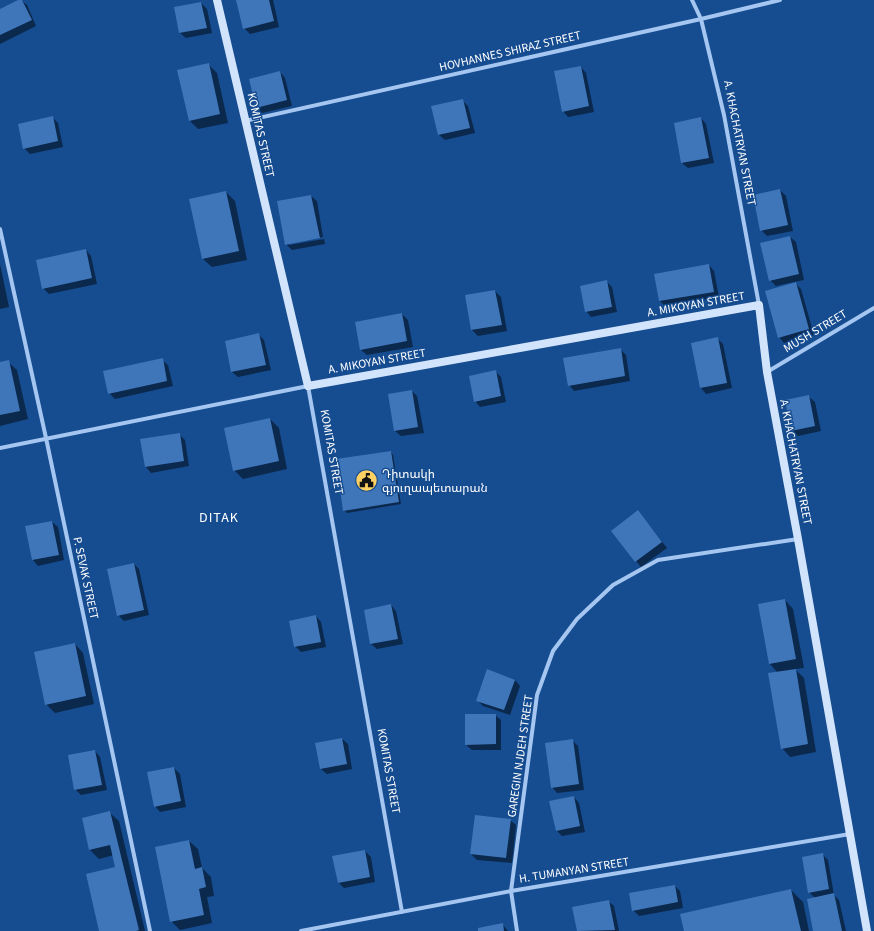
<svg xmlns="http://www.w3.org/2000/svg" width="874" height="931" font-family="'Source Sans 3','Noto Sans Armenian',sans-serif">
<style>
.shadow{fill:#0007}
.building{fill:#3f76b9}
.lines{fill:none;stroke-linecap:round;stroke-linejoin:round}
.street{stroke:#a4c6f0;stroke-width:4}
.secondary{stroke:#d2e4fb;stroke-width:8}
.labels{text-anchor:middle;stroke-width:3;stroke-linejoin:round;paint-order:stroke}
.street-label{font-size:12px;fill:#fff;stroke:#164c90}
.poi-label{font-size:12px;fill:#fff;stroke:#164c90;text-anchor:start}
.quarter-label{font-size:14px;letter-spacing:1px;fill:#fff;stroke:#164c90}
</style>
<rect width="100%" height="100%" fill="#164c90"/>
<path class="shadow" d="M21,0L27,5L36,26L0,44V10Z
M238,0H273L279,27L250,34L244,28Z
M201,3L207,9L212,33L186,38L180,33L176,8Z
M208,64L217,73L228,123L198,129L190,121Z
M581,67L586,73L594,112L568,117L563,111Z
M280,72L285,78L292,106L262,113L256,107Z
M462,100L468,106L475,133L445,140L439,135L433,107Z
M53,118L58,123L63,147L30,154L24,148Z
M701,118L706,124L714,163L688,168L682,163Z
M780,190L786,196L793,231L767,236L761,230Z
M226,192L235,201L247,260L212,267L203,259Z
M311,196L317,201L323,237L289,243V245L324,239L325,244L292,250L286,244L278,202Z
M790,237L796,242L804,280L794,282L801,289L814,335L784,343L779,337L794,284V282L776,286L770,280Z
M86,250L91,256L97,284L49,294L43,288Z
M0,264L9,307L0,309Z
M709,265L714,271L719,297L665,306L660,301Z
M607,282L612,287L617,312L591,317L586,311Z
M495,291L501,297L507,331L478,336L472,330L466,296Z
M402,314L408,320L413,347L367,355L361,350Z
M258,334L264,340L271,370L238,377L232,372Z
M717,338L723,344L732,388L706,394L701,388L692,343Z
M620,349L626,355L630,381L574,391L569,385Z
M162,360L168,365L173,386L115,399L109,393Z
M8,362L17,370L28,419L0,426V363Z
M495,371L501,377L506,402L480,407L475,401Z
M412,391L417,396L424,433L401,436L395,431Z
M809,397L815,402L821,431L798,436L792,430Z
M270,419L279,428L287,469L243,479L234,470Z
M179,434L185,440L189,466L151,473L146,467Z
M391,452L393,455L401,504L347,513L344,510Z
M638,511L667,548L641,567L612,531Z
M52,522L58,527L64,560L38,566L33,560Z
M134,564L139,569L149,615L124,621L118,615Z
M785,600L793,609L804,668L795,669L804,678L816,752L790,757L782,748L778,673L770,664Z
M391,605L396,611L403,644L377,649L371,644Z
M316,616L321,622L326,647L301,652L295,646Z
M75,644L83,653L94,704L55,713L46,704Z
M515,680L520,686L510,715L483,706L477,700Z
M495,715L501,720V750H472L466,745Z
M342,739L348,744L352,769L327,774L321,769Z
M572,740L578,746L584,790L557,793L552,787Z
M95,751L100,757L107,790L81,795L75,789Z
M174,768L180,774L186,807L160,812L155,806Z
M574,797L579,803L585,832L562,836L557,831Z
M110,813L119,821L145,931H100L117,868L114,855L99,859L90,850L83,819Z
M510,820L516,825L512,863L477,860L471,854Z
M189,841L198,849L202,868L211,877L214,896L207,897L212,923L180,930L171,921Z
M365,851L371,857L375,882L344,888L338,882Z
M822,854L828,860L834,895L839,900L846,931H814L815,898L809,892Z
M675,886L680,891L683,908L639,916L633,910Z
M791,890L803,902L809,931H685Z
M608,901L614,906L619,931H578L574,908Z
M502,924L508,931H479Z"/>
<path class="building" d="M18,0H22L32,20L0,35V9Z
M236,0H269L274,21L243,29Z
M201,2L207,28L179,33L174,7Z
M209,63L220,114L189,121L177,70Z
M581,66L589,106L562,112L554,71Z
M280,71L287,100L256,108L249,79Z
M463,99L470,128L438,135L431,106Z
M53,116L58,141L23,149L18,124Z
M701,117L709,158L681,163L674,123Z
M780,189L788,225L760,231L753,195Z
M226,191L239,251L202,259L189,199Z
M311,195L320,238L285,245L277,201Z
M790,236L799,274L769,281L760,243Z
M86,249L92,278L42,289L36,260Z
M709,264L714,292L659,301L654,274Z
M607,280L612,307L585,312L580,286Z
M796,282L809,329L778,338L765,291Z
M495,290L502,325L471,330L465,295Z
M402,313L407,341L360,350L355,322Z
M259,333L266,365L231,372L225,341Z
M718,337L727,383L700,388L691,343Z
M621,348L625,376L568,386L563,358Z
M163,358L167,381L108,394L103,371Z
M9,360L20,411L0,415V362Z
M496,370L501,396L474,402L469,376Z
M412,390L418,427L394,431L388,394Z
M809,395L815,426L791,431L785,400Z
M270,418L279,461L233,471L224,428Z
M180,433L184,461L145,467L140,439Z
M391,451L399,502L343,511L336,459Z
M638,510L662,542L635,562L611,531Z
M52,521L59,555L32,560L25,526Z
M134,563L144,610L117,616L107,569Z
M785,599L796,659L769,664L758,604Z
M391,604L398,639L370,644L364,610Z
M316,615L321,642L294,647L289,621Z
M75,643L86,696L45,705L34,652Z
M487,669L515,680L504,710L476,701Z
M796,669L808,744L781,749L768,673Z
M465,714H496V744L465,745Z
M342,738L347,764L320,769L315,743Z
M573,739L579,784L551,788L545,743Z
M95,750L102,785L74,790L68,755Z
M174,767L181,801L154,807L147,772Z
M574,796L580,826L556,831L549,801Z
M110,811L139,930L136,931H99L86,874L115,867L110,845L89,850L82,818Z
M475,815L511,819L506,858L470,854Z
M189,840L195,869L202,867L206,887L199,889L204,915L170,922L155,847Z
M365,850L370,877L338,883L332,856Z
M823,853L829,889L808,893L802,857Z
M675,885L678,902L632,911L629,893Z
M791,889L801,931H684L680,914Z
M834,893L842,931H813L807,899Z
M609,900L615,930L577,931L572,907Z
M503,923L504,931H478V928Z"/>
<g class="lines">
<path class="street" d="M692,0L701,19L724,115L759,305
M245,121L701,19L780,0
M0,229L46,438L150,931
M767,372L874,308
M0,448L308,386L402,912
M301,931L511,891L850,834
M517,931L511,891L537,695L553,651L577,619L613,585L658,560L798,539"/>
<path class="secondary" d="M217,0L308,386L759,305L767,372L798,539L867,931"/>
</g>
<defs>
<symbol id="civic-disc" viewBox="-11 -11 22 22"><circle r="9.5" fill="#ffd163" stroke="#164c90"/><path d="M-.6-6.5H3V-4.5H.6V-3L4-1V1h2V6H-6V1h2V-1L-.6-3ZM-1.2 2.5V6h2.4V2.5Z" fill="#111"/></symbol>
</defs>
<g fill-rule="evenodd">
<use href="#civic-disc" x="354" y="468" width="25" height="25"/>
</g>
<g class="labels">
<g class="street-label">
<text transform="translate(510 51) rotate(-13)" y="4">HOVHANNES SHIRAZ STREET</text>
<text transform="translate(261 135) rotate(77)" y="4">KOMITAS STREET</text>
<text transform="translate(740 143) rotate(79)" y="4">A. KHACHATRYAN STREET</text>
<text transform="translate(696 304) rotate(-10)" y="4">A. MIKOYAN STREET</text>
<text transform="translate(815 331) rotate(-31)" y="4">MUSH STREET</text>
<text transform="translate(377 361) rotate(-10)" y="4">A. MIKOYAN STREET</text>
<text transform="translate(332 452) rotate(80)" y="4">KOMITAS STREET</text>
<text transform="translate(796 462) rotate(79)" y="4">A. KHACHATRYAN STREET</text>
<text transform="translate(86 578) rotate(78)" y="4">P. SEVAK STREET</text>
<text transform="translate(520 756) rotate(-82)" y="4">GAREGIN NJDEH STREET</text>
<text transform="translate(389 771) rotate(80)" y="4">KOMITAS STREET</text>
<text transform="translate(574 870) rotate(-9)" y="4">H. TUMANYAN STREET</text>
</g>
<g class="poi-label">
<text x="382" y="478">Դիտակի<tspan x="382" dy="14">գյուղապետարան</tspan></text>
</g>
<g class="quarter-label">
<text x="219" y="522">DITAK</text>
</g>
</g>
</svg>
